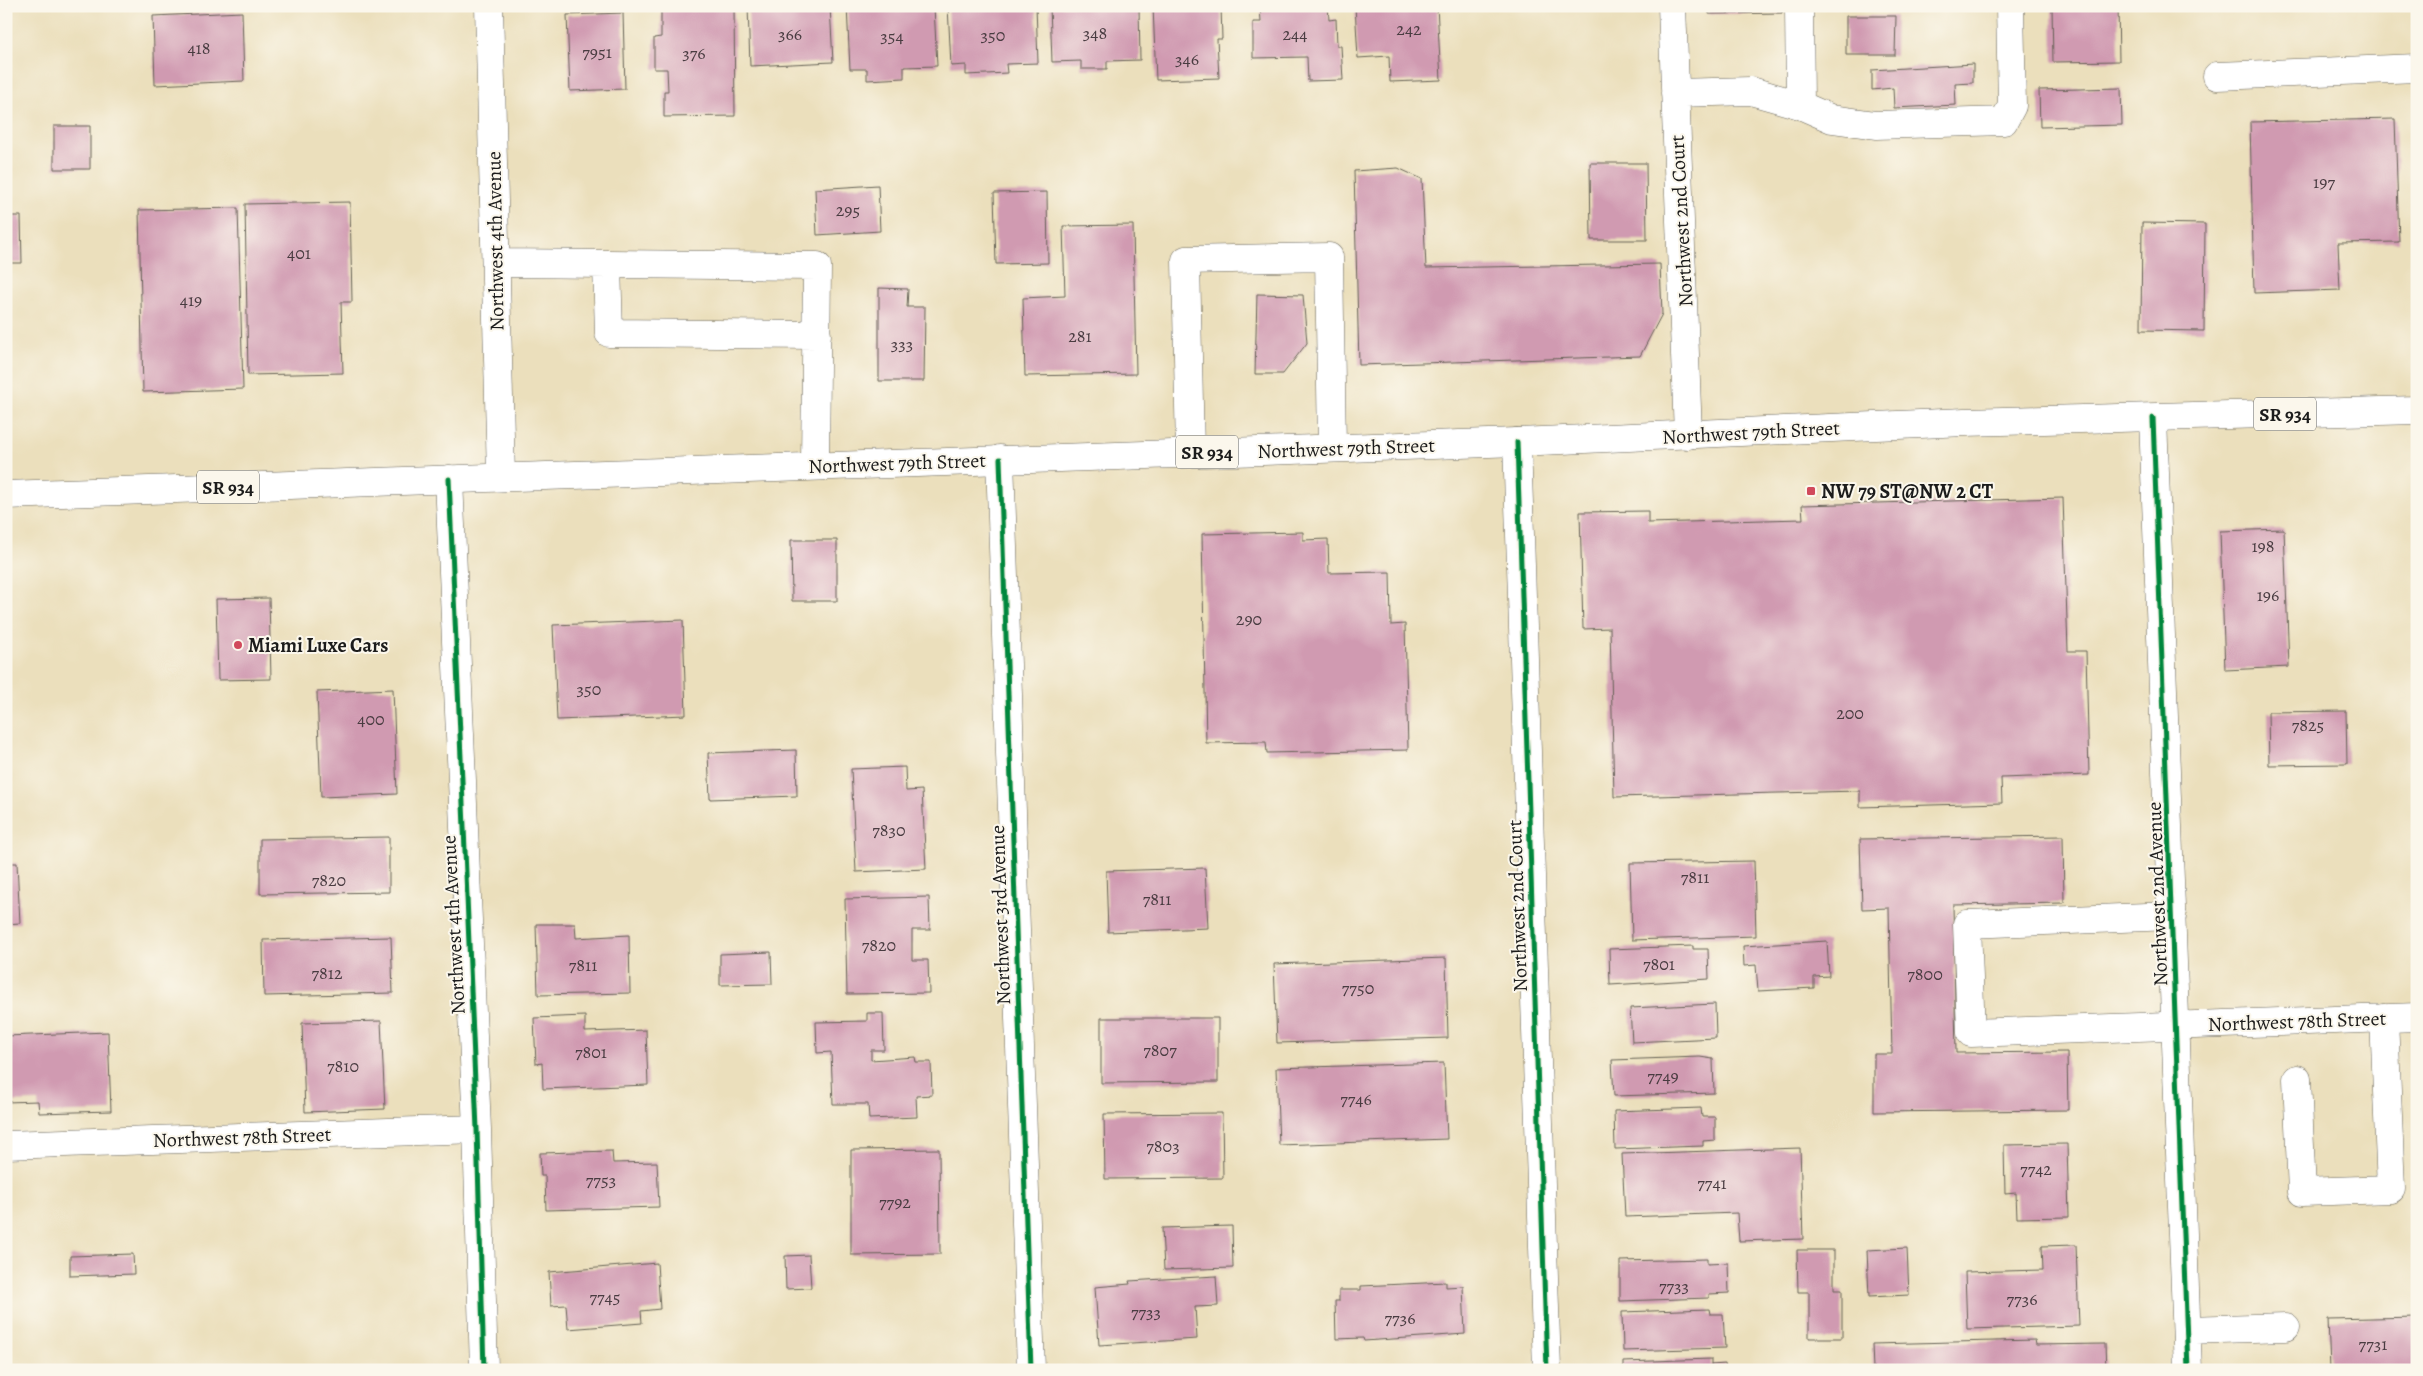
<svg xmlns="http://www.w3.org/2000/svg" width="2423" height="1376" font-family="Alegreya,serif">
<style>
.building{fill:#d09ab1}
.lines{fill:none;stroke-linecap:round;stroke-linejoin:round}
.minor-casing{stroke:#646054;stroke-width:29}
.major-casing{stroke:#646054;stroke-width:29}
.minor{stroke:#fff;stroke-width:28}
.major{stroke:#fff;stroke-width:28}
.cycleway-casing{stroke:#fbf7ec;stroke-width:8}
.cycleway{stroke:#00873e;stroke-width:5}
.poi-dot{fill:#d1495b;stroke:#fbf7ec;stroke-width:2}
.labels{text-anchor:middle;stroke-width:4;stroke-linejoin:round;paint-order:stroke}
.number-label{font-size:18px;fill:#493c41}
.shield{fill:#fbf7ec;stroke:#5f5e5a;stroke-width:1}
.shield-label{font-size:19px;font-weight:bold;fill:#1c1c1c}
.street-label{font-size:20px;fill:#1c1c1c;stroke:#fbf7ec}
.poi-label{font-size:20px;font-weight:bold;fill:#1c1c1c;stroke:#fbf7ec;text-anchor:start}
</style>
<rect width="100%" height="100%" fill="#fbf7ec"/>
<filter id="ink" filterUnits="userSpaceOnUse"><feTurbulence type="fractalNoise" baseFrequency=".02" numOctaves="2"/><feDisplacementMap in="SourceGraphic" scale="10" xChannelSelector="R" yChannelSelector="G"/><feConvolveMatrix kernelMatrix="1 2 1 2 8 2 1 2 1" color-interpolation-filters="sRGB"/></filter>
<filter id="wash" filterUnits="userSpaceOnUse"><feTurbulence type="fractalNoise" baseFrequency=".0096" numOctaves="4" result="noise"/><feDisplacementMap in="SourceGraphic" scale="20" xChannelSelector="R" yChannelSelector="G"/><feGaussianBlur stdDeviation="1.12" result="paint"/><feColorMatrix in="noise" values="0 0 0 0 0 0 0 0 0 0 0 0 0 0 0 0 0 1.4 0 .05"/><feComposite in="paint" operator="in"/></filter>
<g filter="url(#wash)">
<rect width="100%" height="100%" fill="#ebdfbc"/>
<g id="blocks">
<path class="building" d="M661,6H734L735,116L664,117V91H668L667,69H654V38L661,37Z
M748,6H830L833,62L750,66Z
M847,6H934L937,66L904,67V78L867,80V69H850Z
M948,6H1036L1038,63L1006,64L1007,73L966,75V65L951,66Z
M1050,6H1139L1140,60L1107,61V69H1081V61L1052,62Z
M1153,6H1221L1222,39H1217L1219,78L1156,80Z
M1260,6H1328L1329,20L1336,19L1337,46H1341L1343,80L1308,81L1307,57L1253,58V22H1261Z
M1355,6H1437L1441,80L1390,82L1389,56L1358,58Z
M1709,6H1782V13L1709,14Z
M2052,6H2118L2119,61L2053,62Z
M242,12L244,81L155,85L153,16Z
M623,13L625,89L570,91L567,15Z
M1846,16H1896L1895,55H1846Z
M1973,64V83L1955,84L1956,105L1894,108L1893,88L1872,90V70Z
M2121,88L2122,125L2040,127L2039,90Z
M2395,119L2399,242L2338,243L2340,290L2254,293L2250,122Z
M54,126H90V169H54Z
M1590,163H1646L1647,240H1591Z
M1398,168L1422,179L1426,268L1660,264L1662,314L1640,356L1359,365L1354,171Z
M878,185L880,231L817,235L815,189Z
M1047,192L1048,263L996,264L994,193Z
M350,202L352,302H341L343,373L248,375L245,204Z
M238,208L243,389L143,392L139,210Z
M6,216H21L22,263H6Z
M2142,223L2205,224L2204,331L2141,330Z
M1133,225L1136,374L1025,376L1023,298L1065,296L1063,226Z
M879,288L908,289L907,307H925L924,381H879Z
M1257,294L1303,295L1307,343L1283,374H1255Z
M2063,498L2068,651H2086L2089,775L2001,778L2002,803L1860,807V791L1614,797L1610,628L1583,629L1580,512L1648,511V523L1803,519L1802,505Z
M2284,529L2289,667L2225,670L2220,531Z
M1303,532V540L1328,539L1329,573L1390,572L1391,625L1405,624L1408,750L1267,753L1266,742L1206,743L1202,534Z
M791,540H837V601H792Z
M269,598L271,679L218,680L216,599Z
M683,620L686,715L557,720L553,625Z
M393,689L397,794L321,797L317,692Z
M2346,711L2347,764L2269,765L2268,712Z
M796,750L797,796L710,799L708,753Z
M905,767L906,791L922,790L926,869L856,872L851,769Z
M2063,836L2064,903L1953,905L1956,1053L2067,1052L2068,1110L1874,1112V1054H1892L1889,908L1862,909L1860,839Z
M389,837V892L260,894V839Z
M1754,861L1756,936L1632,940L1630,863Z
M6,863H17L20,923L6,924Z
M1205,868L1208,928L1108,932L1106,871Z
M929,897L930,930H912V960H928L929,993L847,994L845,899Z
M536,924H575L576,938L629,935L630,993L538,995Z
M391,937L393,993L264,996L263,940Z
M1827,941L1829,976L1814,977V988L1758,991L1756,965L1744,966L1743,946Z
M1693,946V949H1708L1709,979L1610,985L1609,949Z
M771,952L772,984L720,985V954Z
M1446,958L1448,1038L1277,1043L1274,964Z
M1715,1004L1716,1038L1632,1042L1630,1008Z
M867,1013H883L884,1050H871V1060L915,1057L916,1062H931L932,1095L916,1096L917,1117L869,1119L868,1104H833L831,1052L817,1053L816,1022L867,1021Z
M585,1016V1032L646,1030L648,1085L543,1089L542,1063L536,1064L534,1018Z
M1101,1018H1218V1082L1101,1083Z
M381,1021L385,1109L305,1112L302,1023Z
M108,1032L111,1111L39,1113L38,1101L6,1102V1036Z
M1700,1057L1713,1059L1714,1093L1614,1096L1612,1060Z
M1444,1063L1447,1139L1279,1145L1276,1068Z
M1701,1108L1702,1117H1715V1140L1703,1141V1146L1615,1149L1614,1111Z
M1222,1113L1223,1178L1105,1179L1104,1114Z
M2067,1144L2069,1217L2017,1218L2016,1193L2005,1194L2004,1145Z
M1800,1148L1803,1239L1739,1241L1737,1213L1625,1217L1622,1154Z
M939,1149L940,1254L851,1255V1150Z
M612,1151L613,1163L657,1162L659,1207L546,1210L545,1176H541L540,1153Z
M1232,1226L1233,1268L1164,1270L1162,1228Z
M2076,1245L2079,1326L1967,1329L1965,1272L2043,1270L2042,1246Z
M1907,1248L1909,1295L1869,1297L1867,1250Z
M1797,1250H1834V1290H1842V1338H1809V1292H1798Z
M133,1254L134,1274L70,1276V1256Z
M809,1255L811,1288L786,1289L785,1256Z
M1707,1259V1264L1728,1263L1729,1293L1709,1294V1298L1620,1301V1261Z
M657,1263L660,1309L641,1311L642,1323L568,1329L566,1305L551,1306L549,1272Z
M1216,1276L1218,1306L1195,1307L1197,1339L1099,1345L1095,1287L1130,1284L1129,1281Z
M1446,1282V1287L1463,1286L1465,1334L1364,1341L1363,1338L1336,1339L1335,1301H1339V1290H1361V1286Z
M1709,1309L1710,1314H1723L1725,1348L1623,1351L1622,1312Z
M2417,1317V1370H2330L2328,1319Z
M2035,1340L2036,1345L2105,1344L2106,1370H1873L1872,1344Z
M1711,1359V1365L1725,1364L1726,1370H1623V1362Z"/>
</g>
</g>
<g filter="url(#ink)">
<use href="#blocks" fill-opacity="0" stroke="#646054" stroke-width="1"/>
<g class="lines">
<defs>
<path id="minor" d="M489,6L501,476
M1672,6L1688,435
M1799,6L1800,105
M2217,76L2417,68
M1675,93L1751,91L1800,105L1832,119L1876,125L2004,121L2012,106L2010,6
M496,263L817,266L815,466
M607,265L609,333L817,335
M2153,418L2188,1370
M1517,442L1547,1370
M1190,453L1186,260L1329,257L1332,448
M1000,459L1031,1370
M449,479L477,1129L484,1370
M2172,916L1967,924L1971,1033L2417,1017
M2297,1079L2302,1192L2391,1189L2384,1018
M6,1145L477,1129
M2187,1330L2286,1327"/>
<path id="major" d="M6,495L1517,442L1965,422L2417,410"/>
</defs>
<use href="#minor" class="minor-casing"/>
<use href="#major" class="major-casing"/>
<use href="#minor" class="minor"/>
<use href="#major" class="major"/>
<defs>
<path id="cycleway" d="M2153,418L2188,1370
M1517,442L1547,1370
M1000,459L1031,1370
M449,479L477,1129L484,1370"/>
</defs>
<use href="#cycleway" class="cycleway-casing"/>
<use href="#cycleway" class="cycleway"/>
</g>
</g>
<g class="poi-dot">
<rect x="1806" y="486" width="10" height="10" rx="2.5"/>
<circle cx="238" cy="645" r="5"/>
</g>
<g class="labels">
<g class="number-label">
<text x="1409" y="35">242</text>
<text x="1095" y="39">348</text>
<text x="790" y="40">366</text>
<text x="1295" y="40">244</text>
<text x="993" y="41">350</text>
<text x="892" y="42">354</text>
<text x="199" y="54">418</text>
<text x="597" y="58">7951</text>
<text x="694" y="59">376</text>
<text x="1187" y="65">346</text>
<text x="2324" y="188">197</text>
<text x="848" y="216">295</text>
<text x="299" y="259">401</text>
<text x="191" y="306">419</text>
<text x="1080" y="342">281</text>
<text x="902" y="350">333</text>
<text x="2263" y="552">198</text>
<text x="2268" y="601">196</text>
<text x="1249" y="625">290</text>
<text x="589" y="695">350</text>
<text x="1850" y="719">200</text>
<text x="371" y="725">400</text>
<text x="2308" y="731">7825</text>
<text x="889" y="836">7830</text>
<text x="1695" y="883">7811</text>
<text x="329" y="886">7820</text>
<text x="1157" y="905">7811</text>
<text x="879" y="951">7820</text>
<text x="1659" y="970">7801</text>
<text x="583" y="971">7811</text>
<text x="327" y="979">7812</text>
<text x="1925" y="980">7800</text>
<text x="1358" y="994">7750</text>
<text x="1160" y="1056">7807</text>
<text x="591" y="1058">7801</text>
<text x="343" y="1072">7810</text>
<text x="1663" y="1082">7749</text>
<text x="1356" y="1105">7746</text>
<text x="1163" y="1152">7803</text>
<text x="2036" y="1175">7742</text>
<text x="601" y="1186">7753</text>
<text x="1712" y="1189">7741</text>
<text x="895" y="1208">7792</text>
<text x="1674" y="1292">7733</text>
<text x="605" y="1303">7745</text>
<text x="2022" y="1305">7736</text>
<text x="1146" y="1318">7733</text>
<text x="1400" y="1324">7736</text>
<text x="2373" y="1350">7731</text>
</g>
<g class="shield">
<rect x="2254" y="397.5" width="62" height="33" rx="4"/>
<rect x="1176" y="435.5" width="62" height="33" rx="4"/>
<rect x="197" y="470.5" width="62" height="33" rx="4"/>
</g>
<g class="shield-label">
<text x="2285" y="421">SR 934</text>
<text x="1207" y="459">SR 934</text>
<text x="228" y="494">SR 934</text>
</g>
<g class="street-label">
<text transform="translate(1681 221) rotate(-93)" y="7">Northwest 2nd Court</text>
<text transform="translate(495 241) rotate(-91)" y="7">Northwest 4th Avenue</text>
<text transform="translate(1751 432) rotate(-3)" y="7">Northwest 79th Street</text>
<text transform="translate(1346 448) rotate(-2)" y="7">Northwest 79th Street</text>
<text transform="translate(897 463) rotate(-2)" y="7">Northwest 79th Street</text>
<text transform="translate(2157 894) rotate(-92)" y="7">Northwest 2nd Avenue</text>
<text transform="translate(1517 906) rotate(-92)" y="7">Northwest 2nd Court</text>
<text transform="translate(1000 915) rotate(-92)" y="7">Northwest 3rd Avenue</text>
<text transform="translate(453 925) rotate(-93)" y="7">Northwest 4th Avenue</text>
<text transform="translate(2297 1021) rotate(-2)" y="7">Northwest 78th Street</text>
<text transform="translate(242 1137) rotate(-2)" y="7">Northwest 78th Street</text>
</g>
<g class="poi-label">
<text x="1821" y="498">NW 79 ST@NW 2 CT</text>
<text x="248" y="652">Miami Luxe Cars</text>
</g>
</g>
<rect width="2423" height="1376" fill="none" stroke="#fbf7ec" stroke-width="25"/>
</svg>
